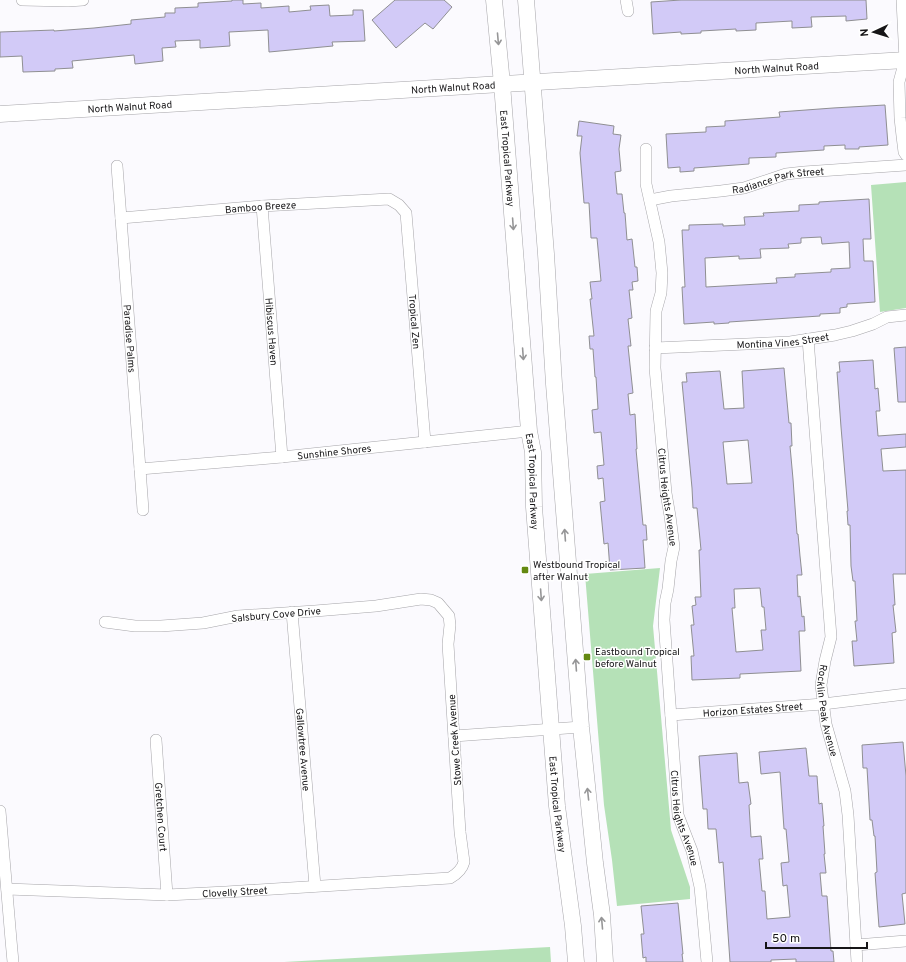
<svg xmlns="http://www.w3.org/2000/svg" width="906" height="962" font-family="Overpass,sans-serif">
<style>
.green{fill:#b5e1b7}
.building{fill:#d2caf7;stroke:#8f8f92;fill-rule:evenodd}
.lines{fill:none;stroke-linecap:round;stroke-linejoin:round}
.street-casing{stroke:#a6a5a9;stroke-width:12}
.secondary-casing{stroke:#a6a5a9;stroke-width:17}
.street{stroke:#fff;stroke-width:11}
.secondary{stroke:#fff;stroke-width:16}
.oneway{stroke:#969697}
.poi-dot{fill:#648911;stroke:#fff;stroke-width:1.5}
.labels{text-anchor:middle;stroke-width:3;stroke-linejoin:round;paint-order:stroke}
.street-label{font-size:10px;fill:#161517;stroke:#fff}
.poi-label{font-size:10px;fill:#161517;stroke:#fff;text-anchor:start}
</style>
<rect width="100%" height="100%" fill="#fbfafe"/>
<path class="green" d="M906,182V308L880,312L871,185Z
M660,568L653,626L671,830L690,887V899L617,906L612,860L604,805L585,574Z
M550,947L551,962H284Z"/>
<path class="building" d="M232,0H243V4L261,3V8L289,6V12L311,10L310,6L329,5L330,16L353,15V10H363L365,41L332,42L333,46L269,52L268,30L229,32L230,46L200,48V40L175,41L176,47L162,48L163,61L135,64L134,55L72,61L73,68L55,69V71L23,72L22,56L0,57V32L54,30V31L94,28L131,24V20L165,17V13H175V8L198,7V3L232,1Z
M395,0H444L452,7L433,29L425,23L396,48L372,20Z
M681,0H866L867,19L846,21V16L811,17L812,27L792,28V21L756,23V30L736,31V29L701,31V33L681,34V32L653,34L651,2Z
M885,105L888,145L859,147V149H845V145L824,146V150L776,153V157L749,158V164L694,168V171L680,172V167L668,168L666,134L706,132V127L725,126V121L780,117L779,112L833,108Z
M579,121L614,126L613,134L621,135L619,149L621,171L615,172L617,194H622L624,213H625L627,240L632,239L635,267H637L638,281L632,282L633,290H629L632,318L628,319L631,346H628L633,393L628,394L630,415L635,414L637,449H636L643,525H646L647,540H643L645,568L610,570L608,543L604,544L600,502L605,501L603,478L598,479L597,466L604,465L601,432L594,433L592,410L598,409L596,377H595L593,349H590L589,336H594L590,299H592L590,282L601,281L597,238H591L589,203H584L580,153L582,136H577Z
M869,199L871,239H863L864,261H873L875,302L847,304V307L840,308V313L820,314V316L729,322V323L714,324V322L684,324L682,287H685L682,230H689V225L723,224V226L745,225L744,217L764,216L763,213L799,211V205L819,204V202ZM821,237L822,244L849,242L850,268L831,269V272L795,274V277L776,278L777,283L706,287L705,258L739,256V259L761,258L760,249L789,248L788,244L801,243V238Z
M906,347V402H898L894,348Z
M873,360L875,389L878,388L880,411H876L878,436L906,434V447L881,449L883,471L906,470V574H893L895,605H893L896,632L892,633L894,663L854,666L852,641H857L855,621H857L855,581H853L851,566L850,525H848L847,511H848L841,427L837,372H840L839,362Z
M784,368L789,423H791L792,446H790L793,479L797,534H798L800,556L802,575H797L798,597L800,596L802,617L804,616L805,631H799L801,671L740,674V678L692,680L691,656H694L691,625H694L692,606L696,605L695,597H701L699,550H701L697,508H693L692,488L682,382H687L686,373L720,371L724,409L744,408L742,371ZM748,440L752,483L727,484L723,442ZM760,588L762,607H764L766,630H761L763,650L736,652L732,608H735L734,589Z
M903,742L906,776V893L902,894L905,924L879,927L875,873L877,872L875,836H874L872,820H870L867,768H863L862,745Z
M806,748L809,776H817L819,804L822,803L824,826H823L825,854H824L826,873H820L822,896H827L831,951H833L834,962H796V959L771,960V962H730L723,862L719,863L716,829H708L707,809H703L699,756L737,753L739,783L748,782L751,804L749,805L751,837L761,836L763,859H759L762,891H765L767,919L790,917L787,885L783,886L781,863L789,862L786,829H784L780,772L761,774L759,752Z
M678,903L683,954H682L683,962H646V957L643,958L641,934H644L641,906Z"/>
<g class="lines">
<defs>
<g id="street">
<path d="M22,0L68,1L83,0"/>
<path d="M626,0L628,11"/>
<path d="M902,0L905,60L899,82L900,118L902,136L904,152L906,155"/>
<path id="s1" d="M646,149V184L659,242L662,273L661,293L656,311L655,368L666,493L670,516L674,547L671,561L668,589L665,603L664,620L678,815L692,851L700,887L707,962"/>
<path id="s2" d="M117,166L140,469L143,510"/>
<path id="s3" d="M650,200L671,196L721,191L744,188L786,174L804,172L906,165"/>
<path id="s4" d="M262,206L282,457"/>
<path id="s5" d="M121,218L262,206L389,199L399,205L406,213L425,442"/>
<path id="s6" d="M808,339L831,637L825,661L821,685L826,724L845,791L848,815L857,962"/>
<path id="s7" d="M655,348L790,342L835,335L852,331L873,324L887,317L906,315"/>
<path id="s8" d="M140,469L282,457L529,431"/>
<path id="s9" d="M292,612L315,886"/>
<path id="s10" d="M671,715L823,704L906,694"/>
<path d="M454,736L581,727"/>
<path id="s11" d="M156,740L167,895"/>
<path d="M0,811L11,940L13,962"/>
<path id="s12" d="M7,889L167,895L226,892L450,878C457,874 462,870 464,862L460,832L448,644L450,625L449,616L438,603L431,600L421,599L376,606L315,611L238,616L203,623L161,626H135L105,622"/>
<path d="M856,945L906,941"/>
</g>
<g id="secondary">
<path id="s13" d="M494,0L502,84L529,431L533,452L534,507L557,806L573,926L576,962"/>
<path d="M526,0L546,254L554,384L581,727L595,863L602,915L605,962"/>
<path id="s14" d="M0,114L906,60"/>
</g>
</defs>
<use href="#street" class="street-casing"/>
<use href="#secondary" class="secondary-casing"/>
<use href="#street" class="street"/>
<use href="#secondary" class="secondary"/>
</g>
<defs><path id="oneway-shaft" d="M-6 0H5M1.5-3L5.5 0L1.5 3" fill="none" stroke-width="1.6" stroke-linecap="round" stroke-linejoin="round"/></defs>
<g class="oneway">
<use href="#oneway-shaft" transform="translate(498 39) rotate(85)"/>
<use href="#oneway-shaft" transform="translate(513 224) rotate(86)"/>
<use href="#oneway-shaft" transform="translate(523 354) rotate(86)"/>
<use href="#oneway-shaft" transform="translate(565 535) rotate(-94)"/>
<use href="#oneway-shaft" transform="translate(541 595) rotate(86)"/>
<use href="#oneway-shaft" transform="translate(576 665) rotate(-94)"/>
<use href="#oneway-shaft" transform="translate(588 794) rotate(-96)"/>
<use href="#oneway-shaft" transform="translate(602 923) rotate(-95)"/>
</g>
<g class="poi-dot">
<rect x="521" y="566" width="8" height="8" rx="2"/>
<rect x="583" y="653" width="8" height="8" rx="2"/>
</g>
<g class="labels">
<g class="street-label">
<text dy="4" stroke="none"><textPath href="#s14" startOffset="778">North Walnut Road</textPath></text>
<text dy="4" stroke="none"><textPath href="#s14" startOffset="454">North Walnut Road</textPath></text>
<text dy="4" stroke="none"><textPath href="#s14" startOffset="130">North Walnut Road</textPath></text>
<text dy="4" stroke="none"><textPath href="#s13" startOffset="159">East Tropical Parkway</textPath></text>
<text dy="4" stroke="none"><textPath href="#s3" startOffset="130">Radiance Park Street</textPath></text>
<text dy="4" stroke="none"><textPath href="#s5" startOffset="140">Bamboo Breeze</textPath></text>
<text dy="4" stroke="none"><textPath href="#s5" startOffset="400">Tropical Zen</textPath></text>
<text dy="4" stroke="none"><textPath href="#s4" startOffset="126">Hibiscus Haven</textPath></text>
<text dy="4" stroke="none"><textPath href="#s2" startOffset="173">Paradise Palms</textPath></text>
<text dy="4" stroke="none"><textPath href="#s7" startOffset="128">Montina Vines Street</textPath></text>
<text dy="4" stroke="none"><textPath href="#s8" startOffset="195">Sunshine Shores</textPath></text>
<text dy="4" stroke="none"><textPath href="#s13" startOffset="483">East Tropical Parkway</textPath></text>
<text dy="4" stroke="none"><textPath href="#s1" startOffset="351">Citrus Heights Avenue</textPath></text>
<text transform="translate(276 614) rotate(-5)" y="4">Salsbury Cove Drive</text>
<text dy="4" stroke="none"><textPath href="#s10" startOffset="82">Horizon Estates Street</textPath></text>
<text dy="4" stroke="none"><textPath href="#s6" startOffset="374">Rocklin Peak Avenue</textPath></text>
<text transform="translate(454 740) rotate(-94)" y="4">Stowe Creek Avenue</text>
<text dy="4" stroke="none"><textPath href="#s9" startOffset="138">Gallowtree Avenue</textPath></text>
<text dy="4" stroke="none"><textPath href="#s13" startOffset="807">East Tropical Parkway</textPath></text>
<text dy="4" stroke="none"><textPath href="#s11" startOffset="77">Gretchen Court</textPath></text>
<text dy="4" stroke="none"><textPath href="#s1" startOffset="675">Citrus Heights Avenue</textPath></text>
<text dy="4" stroke="none"><textPath href="#s12" startOffset="228">Clovelly Street</textPath></text>
</g>
<g class="poi-label">
<text x="533" y="568">Westbound Tropical<tspan x="533" dy="12">after Walnut</tspan></text>
<text x="595" y="655">Eastbound Tropical<tspan x="595" dy="12">before Walnut</tspan></text>
</g>
</g>
<g transform="translate(874 32) rotate(266)" stroke="#ffffff" stroke-width="3" paint-order="stroke">
<path d="M0-3L7 15L0 10L-7 15Z" fill="#161517"/>
<text y="-6" font-size="11" font-weight="bold" text-anchor="middle" fill="#161517">N</text>
</g>
<path d="M766 942v6h101v-6" fill="none" stroke="#161517" stroke-width="2"/>
<text x="772" y="942" font-size="12" fill="#161517" stroke="#ffffff" stroke-width="3" paint-order="stroke">50 m</text>
</svg>
